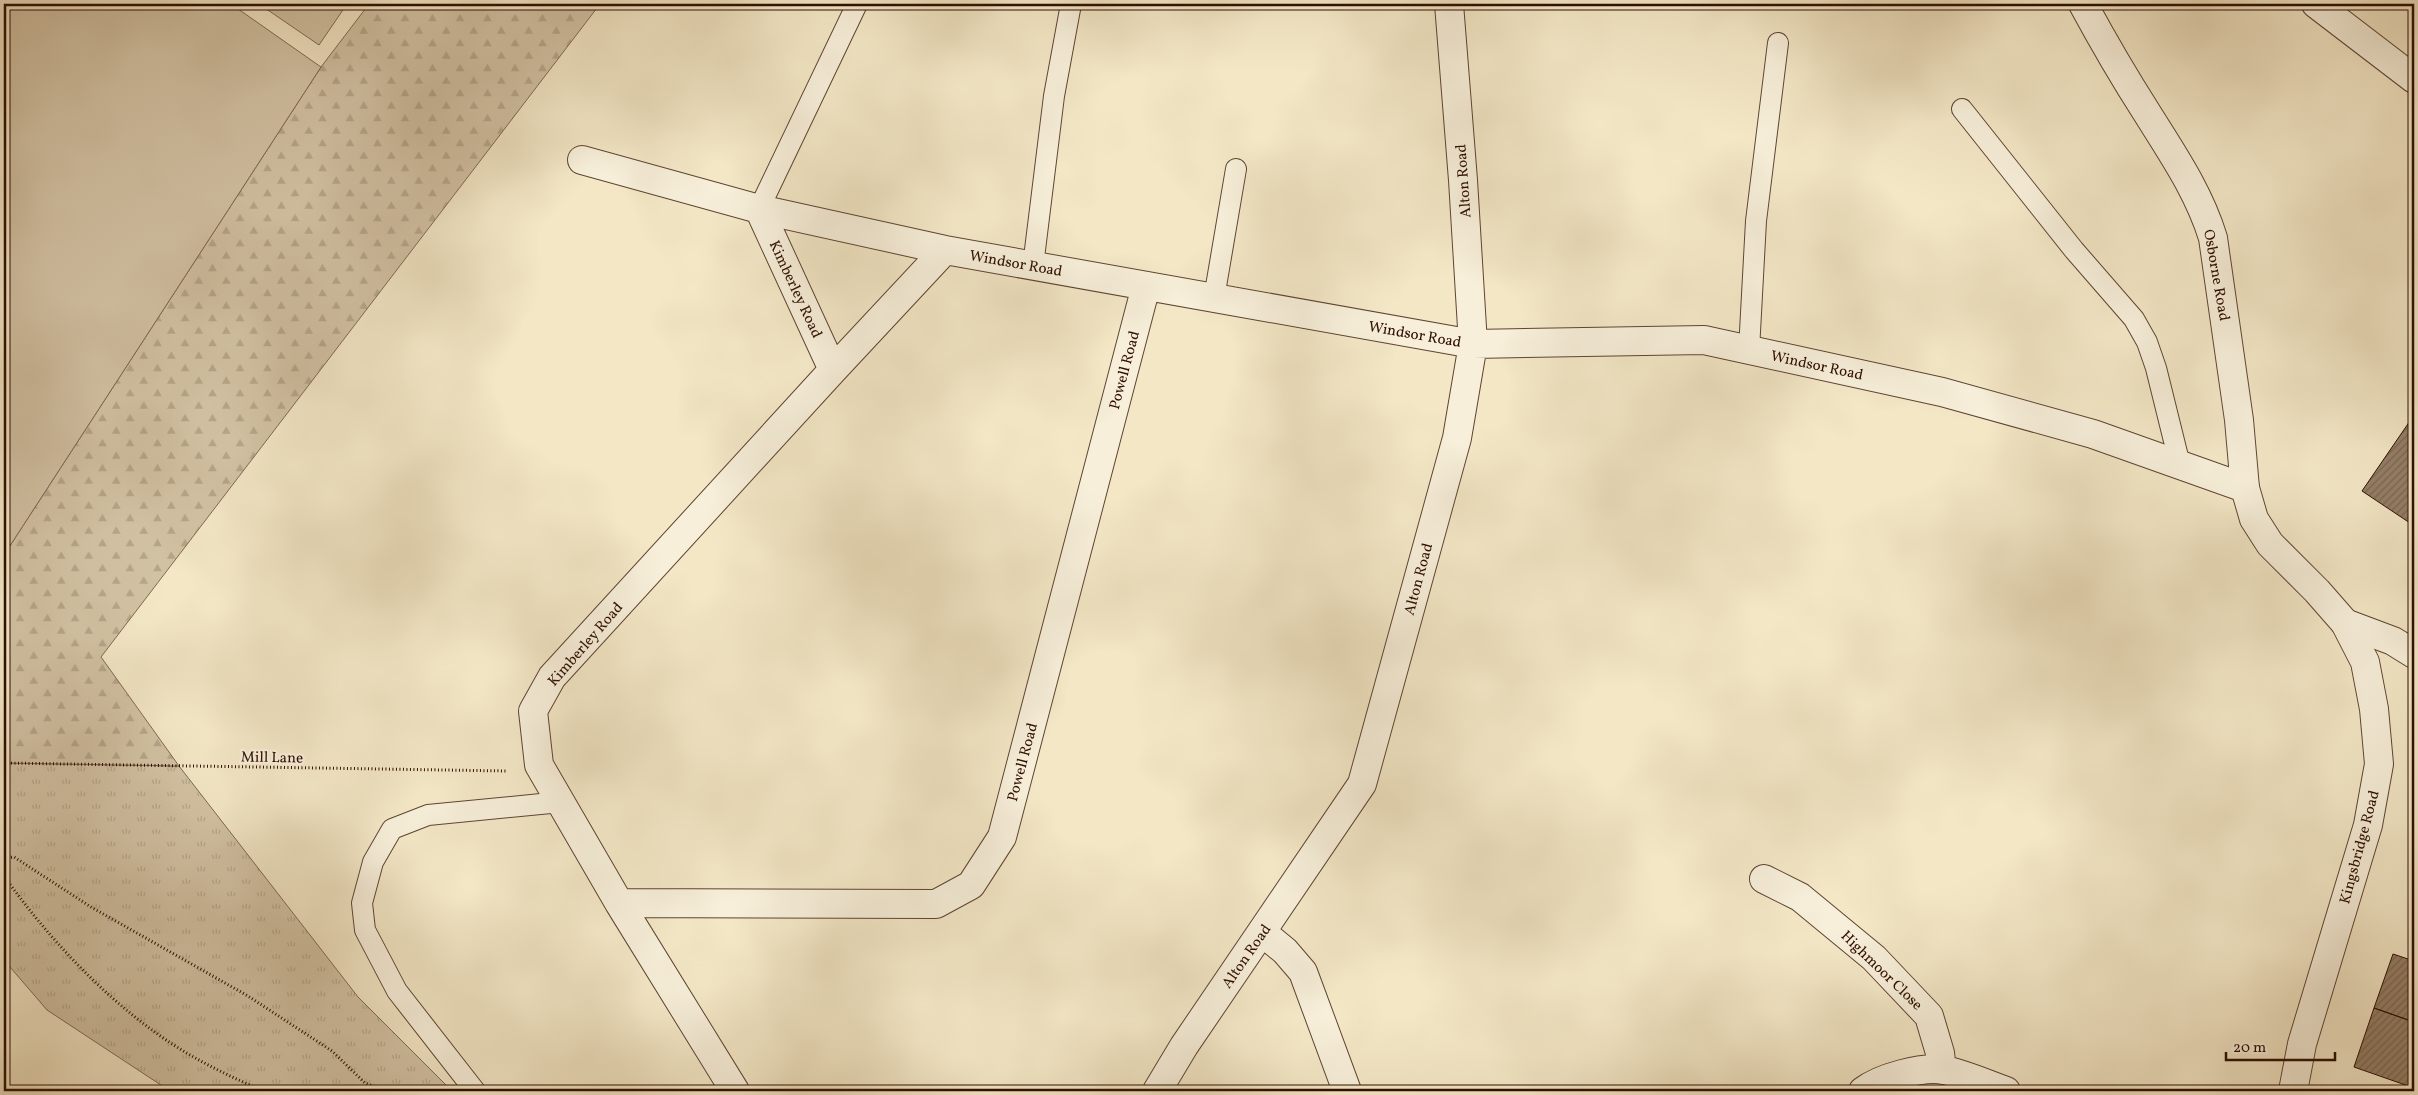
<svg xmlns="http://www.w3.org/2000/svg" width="2418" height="1095" font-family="Vollkorn,serif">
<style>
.grass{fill:url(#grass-tufts);stroke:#806852}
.forest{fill:url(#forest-firs);stroke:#806852}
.garden{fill:#d2c2a4;stroke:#806852}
.building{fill:url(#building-hatch);stroke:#2e0e00}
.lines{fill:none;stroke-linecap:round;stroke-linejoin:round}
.service-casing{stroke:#5f4432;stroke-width:22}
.minor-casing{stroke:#5f4432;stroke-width:30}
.tertiary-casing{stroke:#5f4432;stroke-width:30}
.path{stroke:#2e0e00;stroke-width:3;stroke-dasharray:1 2.5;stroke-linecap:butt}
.service{stroke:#f7efda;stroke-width:20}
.minor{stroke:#f7efda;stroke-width:28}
.tertiary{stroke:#f7efda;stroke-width:28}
.labels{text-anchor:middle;stroke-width:4.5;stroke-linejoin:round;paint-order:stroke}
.street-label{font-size:15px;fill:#2e0e00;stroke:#f7efda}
</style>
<defs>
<pattern id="grass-tufts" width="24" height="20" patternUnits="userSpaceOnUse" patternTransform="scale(1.25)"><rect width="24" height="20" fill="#d2c2a4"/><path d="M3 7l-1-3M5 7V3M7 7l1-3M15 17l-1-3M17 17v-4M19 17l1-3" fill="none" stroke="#b5a68b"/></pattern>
<pattern id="forest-firs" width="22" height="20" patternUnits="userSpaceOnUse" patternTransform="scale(1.25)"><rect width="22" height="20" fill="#d2c2a4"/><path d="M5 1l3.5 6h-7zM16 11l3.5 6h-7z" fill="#b5a68b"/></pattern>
<pattern id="building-hatch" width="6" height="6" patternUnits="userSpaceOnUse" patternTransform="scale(1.25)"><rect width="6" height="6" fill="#947f67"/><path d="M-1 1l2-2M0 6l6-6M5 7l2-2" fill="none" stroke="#796652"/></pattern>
</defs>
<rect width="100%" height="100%" fill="#f3e7c6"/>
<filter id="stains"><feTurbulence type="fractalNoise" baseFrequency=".004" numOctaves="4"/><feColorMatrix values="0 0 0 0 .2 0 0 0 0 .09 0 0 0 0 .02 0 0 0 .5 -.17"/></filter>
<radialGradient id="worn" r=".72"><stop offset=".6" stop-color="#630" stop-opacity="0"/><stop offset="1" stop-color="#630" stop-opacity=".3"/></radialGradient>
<path class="grass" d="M4,763L179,766L358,997L452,1091H170L47,1010L4,960Z"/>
<path class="forest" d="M369,4H600L101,657L179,766L4,763V555L321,67Z"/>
<path class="garden" d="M4,4H231L321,67L4,555Z
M259,4H347L319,45Z"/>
<path class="building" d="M2412,418L2414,420V522L2413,525L2362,491Z
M2393,954L2414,961V1022L2374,1008Z
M2374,1008L2414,1022V1088L2354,1067Z"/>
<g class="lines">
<defs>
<path id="service" d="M1962,109L2074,250L2134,319L2147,342L2156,368L2180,465
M759,209L857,4
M1033,266L1054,96L1071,4
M1214,298L1236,169
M1749,350L1756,221L1778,43
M475,1091L397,991L365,930L362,903L373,862L392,829L428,815L561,802"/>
<path id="minor" d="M2316,4L2414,79
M582,160L759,209L945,250L1473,344L1704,340L1942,392L2093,434L2245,488
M759,209L833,370
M2345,623L2393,641L2414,654
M1764,879L1800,897L1874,958L1929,1016L1940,1053L1942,1070
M619,903L936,904L971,885L1002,837L1146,286
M1262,932L1285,951L1303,972L1347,1091
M735,1091L619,903L539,765L533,711L552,677L833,370L945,250
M1157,1091L1184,1046L1362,784L1457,438L1473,344L1463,180L1449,4
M1863,1091C1880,1078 1922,1066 1944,1070C1965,1074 1986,1084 2006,1091"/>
<path id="tertiary" d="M2083,4C2103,41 2124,77 2147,113C2172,153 2199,192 2213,238L2239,420L2245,488L2254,519L2270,544L2317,591L2345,623L2365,662L2374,709L2379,764L2368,825L2302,1044L2293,1091"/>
</defs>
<use href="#service" class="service-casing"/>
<use href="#minor" class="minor-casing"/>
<use href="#tertiary" class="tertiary-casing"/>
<path class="path" d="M4,763L507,771
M4,858L14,857L91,907L248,996L332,1051L365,1083L387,1091
M4,876C51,942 115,1010 185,1052C210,1067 236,1079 263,1091"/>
<use href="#service" class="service"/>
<use href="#minor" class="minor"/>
<use href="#tertiary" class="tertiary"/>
</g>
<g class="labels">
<g class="street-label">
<text transform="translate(1463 181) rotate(-94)" y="5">Alton Road</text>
<text transform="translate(1016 263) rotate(10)" y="5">Windsor Road</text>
<text transform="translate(2217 275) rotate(80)" y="5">Osborne Road</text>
<text transform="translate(796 289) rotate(65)" y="5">Kimberley Road</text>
<text transform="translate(1415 334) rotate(10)" y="5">Windsor Road</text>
<text transform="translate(1817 365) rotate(12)" y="5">Windsor Road</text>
<text transform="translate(1124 370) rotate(-75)" y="5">Powell Road</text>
<text transform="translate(1418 579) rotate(-75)" y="5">Alton Road</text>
<text transform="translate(585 644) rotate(-49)" y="5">Kimberley Road</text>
<text transform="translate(272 757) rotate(1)" y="5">Mill Lane</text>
<text transform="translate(1022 762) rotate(-75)" y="5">Powell Road</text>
<text transform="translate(2359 847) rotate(-75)" y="5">Kingsbridge Road</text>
<text transform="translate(1246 956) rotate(-55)" y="5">Alton Road</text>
<text transform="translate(1882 970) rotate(44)" y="5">Highmoor Close</text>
</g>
</g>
<rect width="2418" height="1095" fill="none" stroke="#f3e7c6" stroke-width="20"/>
<rect x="5" y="5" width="2408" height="1085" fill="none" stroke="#2e0e00" stroke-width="2.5"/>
<rect x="10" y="10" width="2398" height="1075" fill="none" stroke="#2e0e00"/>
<path d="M2226 1052v8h109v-8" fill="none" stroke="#2e0e00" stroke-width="2.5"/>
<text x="2233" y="1052" font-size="15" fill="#2e0e00" stroke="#f7efda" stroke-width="4" paint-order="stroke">20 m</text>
<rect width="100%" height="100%" filter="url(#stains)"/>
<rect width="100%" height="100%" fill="url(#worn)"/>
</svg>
